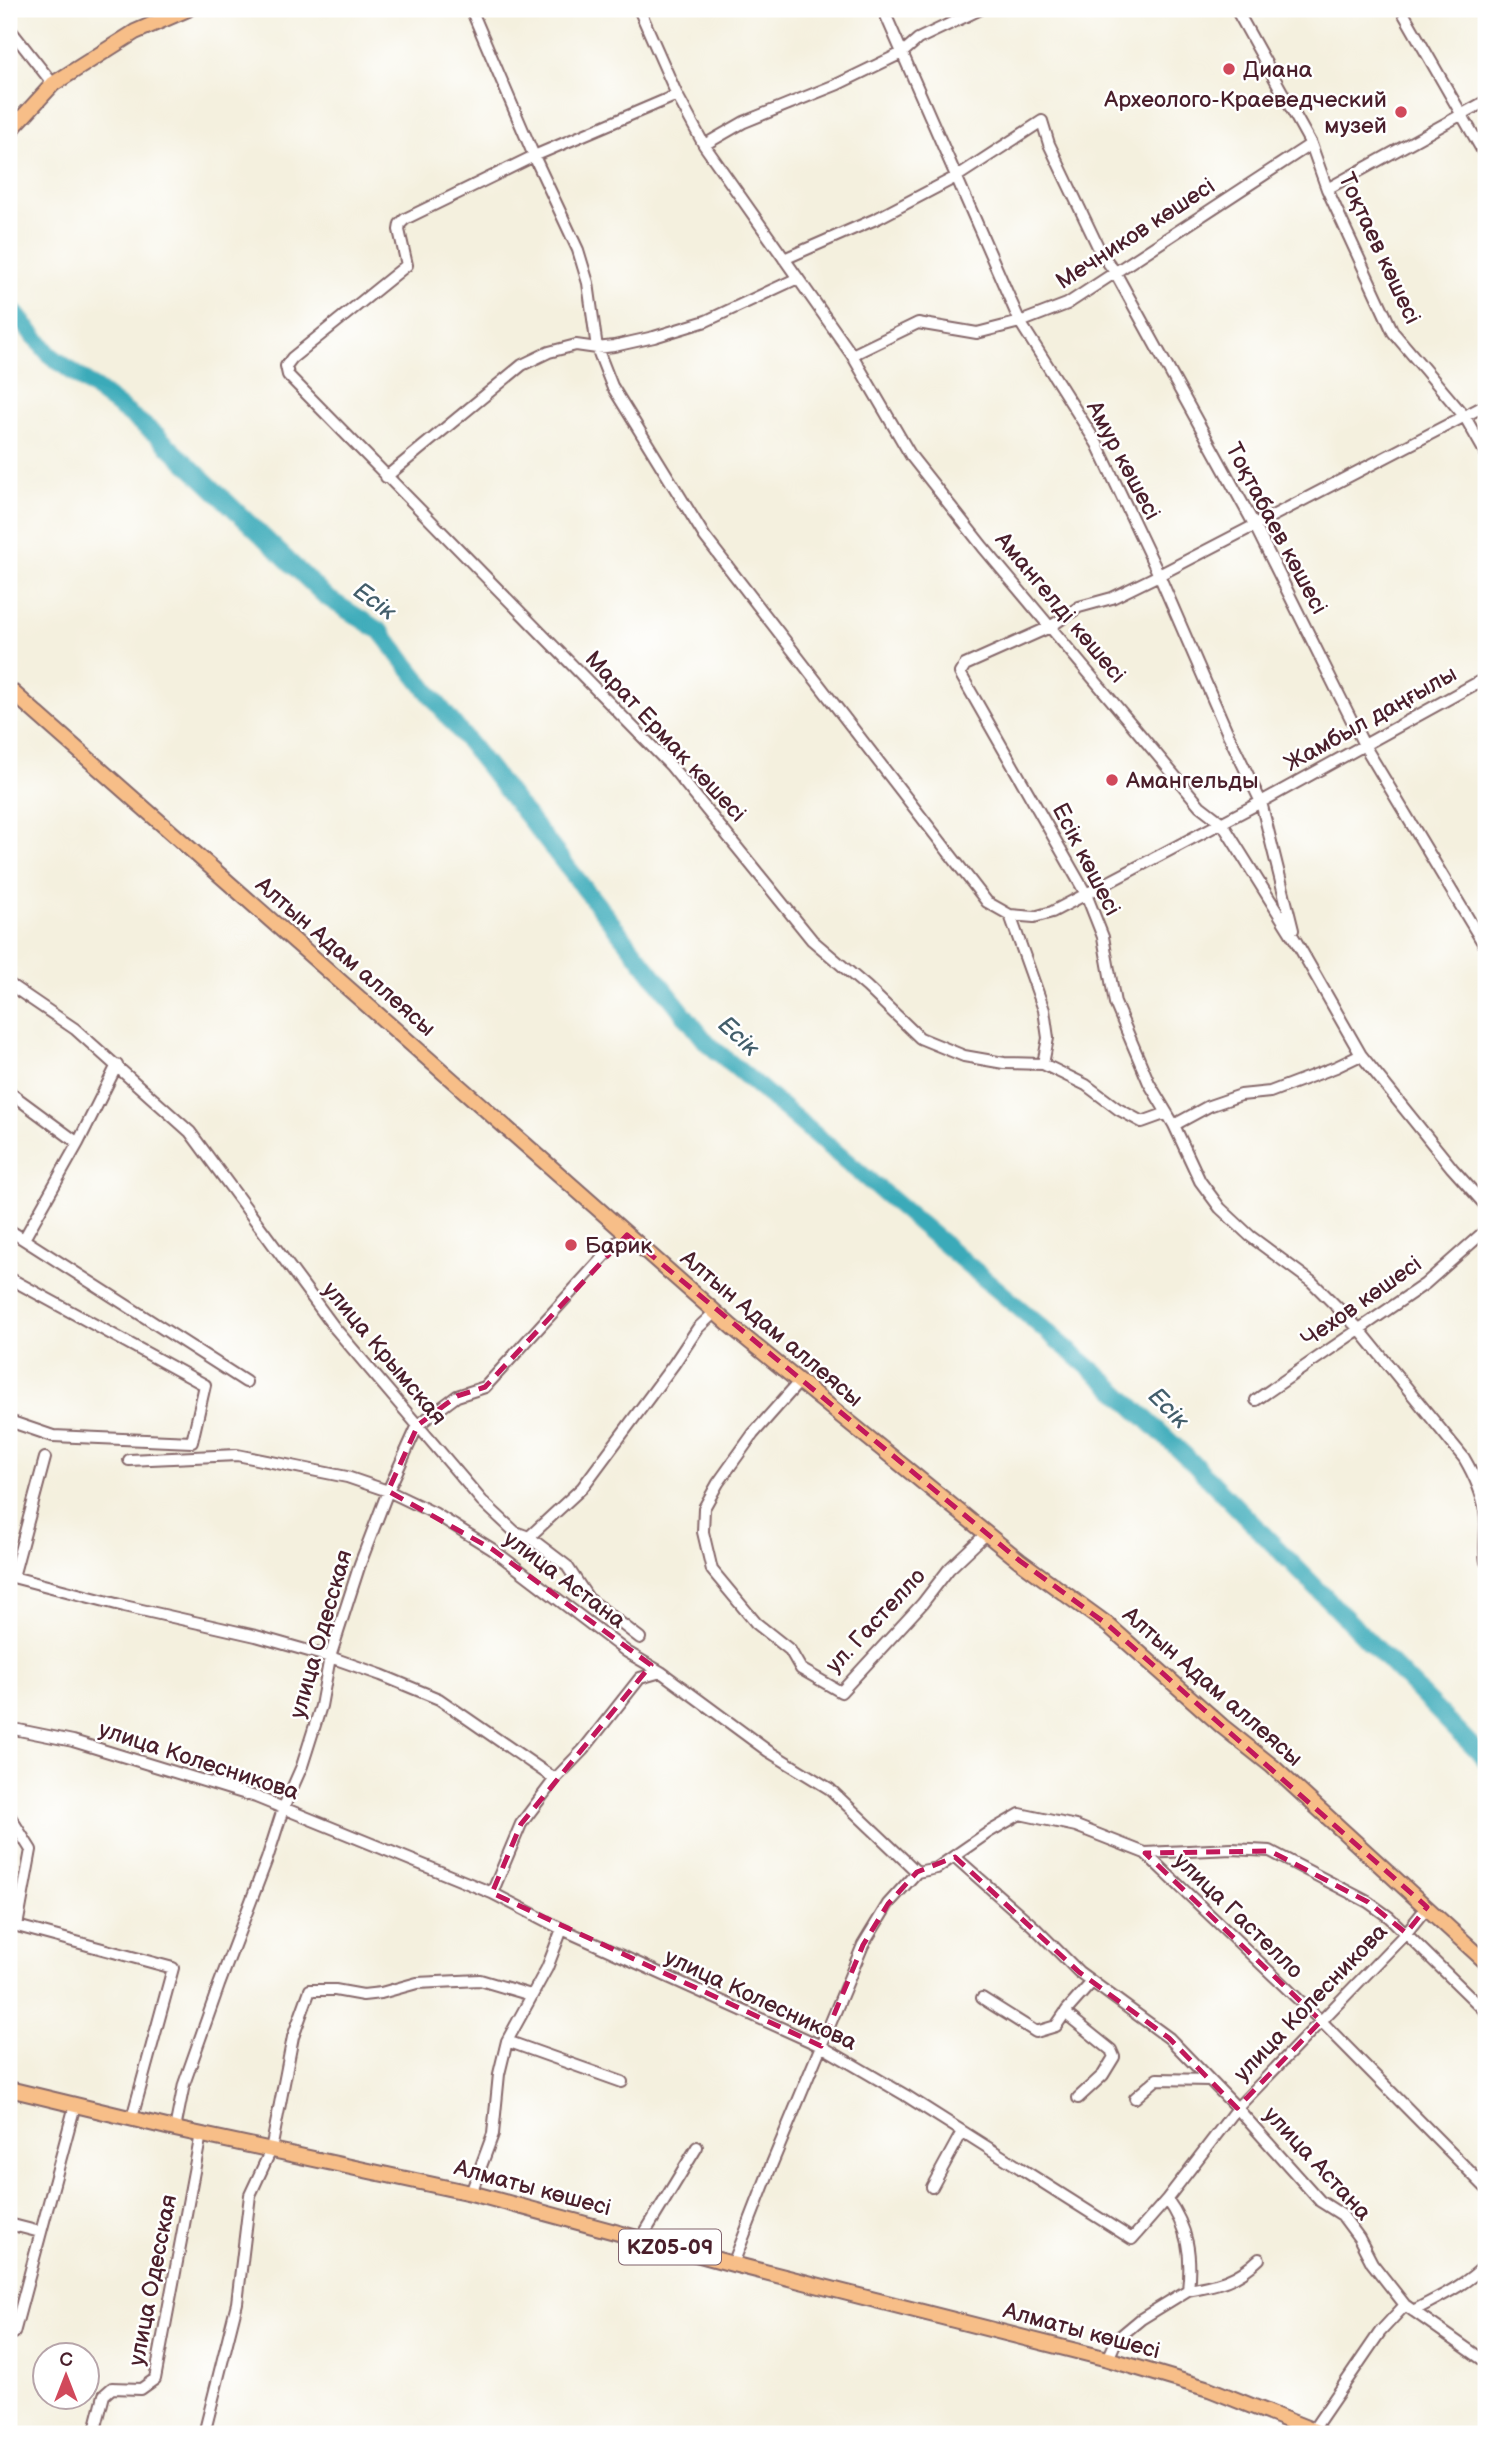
<svg xmlns="http://www.w3.org/2000/svg" width="1495" height="2443" font-family="'Balsamiq Sans',sans-serif">
<style>
.lines{fill:none;stroke-linecap:round;stroke-linejoin:round}
.river{stroke:#3baab9;stroke-width:18}
.minor-casing{stroke:#86686a;stroke-width:14}
.major-casing{stroke:#86686a;stroke-width:18}
.minor{stroke:#fff;stroke-width:10}
.major{stroke:#f7be88;stroke-width:14}
.marked{fill:none;stroke:#c2185b;stroke-width:5;stroke-dasharray:14 9;stroke-linejoin:round}
.poi-dot{fill:#d1495b;stroke:#fff;stroke-width:2.5}
.labels{text-anchor:middle;stroke-width:5;stroke-linejoin:round;paint-order:stroke}
.shield{fill:#fff;stroke:#80626b;stroke-width:2}
.shield-label{font-size:21px;font-weight:bold;fill:#4a1f2b}
.poi-label{font-size:23px;fill:#4a1f2b;stroke:#fff;text-anchor:start}
.street-label{font-size:23px;fill:#4a1f2b;stroke:#fff}
.water-label{font-size:24px;font-style:italic;fill:#435e6b;stroke:#fff}
</style>
<rect width="100%" height="100%" fill="#fff"/>
<filter id="ink" filterUnits="userSpaceOnUse"><feTurbulence type="fractalNoise" baseFrequency=".0143" numOctaves="2"/><feDisplacementMap in="SourceGraphic" scale="14" xChannelSelector="R" yChannelSelector="G"/><feConvolveMatrix kernelMatrix="1 2 1 2 8 2 1 2 1" color-interpolation-filters="sRGB"/></filter>
<filter id="wash" filterUnits="userSpaceOnUse"><feTurbulence type="fractalNoise" baseFrequency=".00686" numOctaves="4" result="noise"/><feDisplacementMap in="SourceGraphic" scale="28" xChannelSelector="R" yChannelSelector="G"/><feGaussianBlur stdDeviation="1.57" result="paint"/><feColorMatrix in="noise" values="0 0 0 0 0 0 0 0 0 0 0 0 0 0 0 0 0 1.4 0 .05"/><feComposite in="paint" operator="in"/></filter>
<g filter="url(#wash)">
<rect width="100%" height="100%" fill="#f4f0de"/>
<g class="lines">
<path class="river" d="M9,306L50,355L158,436L326,597L380,631L707,1043L1111,1386L1192,1462L1486,1760"/>
</g>
</g>
<g filter="url(#ink)">
<g class="lines">
<defs>
<path id="minor" d="M471,9L534,156L578,250L588,283L597,348L612,386L705,537L987,902L1010,915L1044,1010L1048,1038L1043,1064
M639,9L677,95L704,145L852,355L911,456L983,547L1200,806L1222,823L1297,943L1361,1055L1452,1168L1486,1206
M883,9L1020,322L1097,444L1159,575L1228,734L1261,802L1293,930
M1236,9L1311,144L1327,189L1393,332L1465,417L1486,454
M1401,9L1486,157
M9,28L53,84
M677,95L534,156L405,219L400,224L399,230L407,265L292,358L286,366L288,375L671,766L812,940L867,987L920,1038L964,1056L1004,1063L1043,1064L1086,1085L1118,1109L1142,1122L1167,1113
M704,145L744,122L838,84L902,53L918,39L981,9
M1327,189L1486,101
M784,259L878,218L956,177L1042,121L1049,144L1101,253L1115,272L1255,526L1364,745L1486,948
M852,355L918,323L977,333L1020,322L1067,304L1311,144
M1486,405L1159,575L1112,598L1079,607L1050,627L965,665L960,673L1086,894L1103,937L1115,1003L1149,1083L1174,1125L1200,1181L1220,1208L1250,1236L1312,1282L1359,1329L1464,1458C1474,1475 1482,1492 1485,1511C1488,1527 1483,1545 1486,1562
M386,477L522,365L549,352L576,345L597,348L614,346L654,337L706,321L798,278
M1010,915L1034,917L1052,912L1261,802L1486,678
M9,984L75,1029L190,1132L334,1327L482,1501L515,1532L529,1537L582,1488L674,1364L698,1328L715,1312
M9,1092L78,1143
M1174,1125L1209,1106L1241,1095L1270,1092L1336,1067L1361,1055
M9,1230L246,1382
M24,1239L78,1143L117,1065
M9,1278L205,1385L192,1442L53,1436L9,1421
M799,1382L753,1434L718,1483L704,1508L703,1532L712,1570L756,1623L790,1650L801,1669L841,1692L922,1604L949,1569L986,1534
M1256,1400L1425,1284L1486,1230
M129,1460L237,1455L347,1477L388,1491L434,1513L492,1549L627,1652L661,1672L768,1751L830,1789L917,1872
M529,1537L567,1566L588,1598L640,1638
M9,1576L124,1606L256,1636L330,1657L381,1675L439,1699L555,1779
M13,1577L45,1458
M9,1728L73,1741L256,1797L492,1893L562,1929L821,2046L905,2095L1132,2239L1167,2199L1237,2108L1406,1933L1427,1907
M9,1815L31,1850L17,1926L173,1968L132,2118
M1145,1853L1232,1849L1270,1851L1368,1902L1389,1917L1486,2012
M955,1857L1033,1926L1079,1972L1169,2038L1237,2108L1320,2201L1342,2215L1359,2238L1372,2263L1405,2305L1486,2362
M492,1893L521,1824L555,1779L583,1750L640,1678L661,1672
M982,1998L1036,2032L1056,2026L1067,2010L1092,1982
M1065,2013L1111,2050L1114,2057L1103,2075L1078,2098
M507,2041L622,2082
M1135,2098L1157,2079L1210,2080
M175,2129L184,2084L219,1985L267,1859L283,1809L302,1766L321,1706L330,1657L360,1564L388,1491L418,1425L457,1396L485,1387L616,1243L627,1235
M932,2187L962,2132
M471,2193L493,2134L499,2074L507,2041L547,1968L562,1929
M9,2224L40,2232
M641,2239L697,2147
M733,2264L771,2166L863,1945L888,1904L917,1872L937,1868L989,1832L1020,1814L1076,1826L1145,1853L1321,2021L1486,2188
M1188,2290C1219,2284 1236,2281 1259,2259
M1413,2311C1439,2297 1466,2285 1486,2264
M9,2331L14,2333L75,2105
M1108,2359L1117,2339L1141,2319L1188,2290C1192,2255 1188,2228 1167,2199
M1313,2430L1380,2332L1405,2305
M94,2434L104,2395L112,2388L141,2389L155,2379L201,2134
M204,2434L237,2303L250,2195L271,2150L293,2037L310,1990H335L363,1995L381,1993L417,1983L480,1980L531,1995"/>
<path id="major" d="M9,132L53,84L135,32L188,9
M9,689L732,1327L1020,1561L1108,1625L1223,1727L1272,1766L1486,1962
M9,2089L175,2129L471,2193L733,2264L1108,2359L1209,2389L1322,2434"/>
</defs>
<use href="#minor" class="minor-casing"/>
<use href="#major" class="major-casing"/>
<use href="#minor" class="minor"/>
<use href="#major" class="major"/>
</g>
</g>
<path class="marked" d="M627,1235L1020,1561L1108,1625L1427,1907L1406,1933L1368,1902L1270,1851L1145,1853L1321,2021L1237,2108L1169,2038L1079,1972L955,1857L917,1872L888,1904L863,1945L821,2046L492,1893L521,1824L651,1665L492,1549L388,1491L418,1425L457,1396L485,1387Z"/>
<g class="poi-dot">
<circle cx="1229" cy="69" r="7"/>
<circle cx="1401" cy="112" r="7"/>
<circle cx="1112" cy="780" r="7"/>
<circle cx="571" cy="1245" r="7"/>
</g>
<g class="labels">
<rect class="shield" x="619" y="2229.5" width="102" height="35" rx="5"/>
<g class="shield-label">
<text x="670" y="2254">KZ05-09</text>
</g>
<g class="poi-label">
<text x="1243" y="77">Диана</text>
<text x="1387" y="107" text-anchor="end">Археолого-Краеведческий<tspan x="1387" dy="26">музей</tspan></text>
<text x="1126" y="788">Амангельды</text>
<text x="585" y="1253">Барик</text>
</g>
<g class="street-label">
<text transform="translate(1135 233) rotate(-33)" y="8">Мечников көшесі</text>
<text transform="translate(1380 248) rotate(65)" y="8">Тоқтаев көшесі</text>
<text transform="translate(1124 460) rotate(62)" y="8">Амур көшесі</text>
<text transform="translate(1277 528) rotate(62)" y="8">Тоқтабаев көшесі</text>
<text transform="translate(1061 607) rotate(50)" y="8">Амангелді көшесі</text>
<text transform="translate(1370 718) rotate(-29)" y="8">Жамбыл даңғылы</text>
<text transform="translate(666 736) rotate(47)" y="8">Марат Ермак көшесі</text>
<text transform="translate(1087 859) rotate(63)" y="8">Есік көшесі</text>
<text transform="translate(346 956) rotate(41)" y="8">Алтын Адам аллеясы</text>
<text transform="translate(1361 1301) rotate(-35)" y="8">Чехов көшесі</text>
<text transform="translate(772 1328) rotate(40)" y="8">Алтын Адам аллеясы</text>
<text transform="translate(385 1353) rotate(50)" y="8">улица Крымская</text>
<text transform="translate(565 1579) rotate(37)" y="8">улица Астана</text>
<text transform="translate(875 1620) rotate(-47)" y="8">ул. Гастелло</text>
<text transform="translate(320 1634) rotate(-74)" y="8">улица Одесская</text>
<text transform="translate(1213 1686) rotate(41)" y="8">Алтын Адам аллеясы</text>
<text transform="translate(199 1760) rotate(18)" y="8">улица Колесникова</text>
<text transform="translate(1239 1915) rotate(44)" y="8">улица Гастелло</text>
<text transform="translate(761 1999) rotate(25)" y="8">улица Колесникова</text>
<text transform="translate(1310 2002) rotate(-46)" y="8">улица Колесникова</text>
<text transform="translate(1318 2163) rotate(47)" y="8">улица Астана</text>
<text transform="translate(533 2187) rotate(15)" y="8">Алматы көшесі</text>
<text transform="translate(152 2280) rotate(-79)" y="8">улица Одесская</text>
<text transform="translate(1082 2330) rotate(15)" y="8">Алматы көшесі</text>
</g>
<g class="water-label">
<text transform="translate(375 601) rotate(36)" y="8">Есік</text>
<text transform="translate(739 1036) rotate(43)" y="8">Есік</text>
<text transform="translate(1169 1408) rotate(45)" y="8">Есік</text>
</g>
</g>
<rect width="1495" height="2443" fill="none" stroke="#fff" stroke-width="35"/>
<g transform="translate(66 2376)"><circle r="33" fill="#ffffff" stroke="#b7a5aa" stroke-width="2"/>
<path d="M0-5L12 26L0 18L-12 26Z" fill="#d1495b"/>
<text y="-10" font-size="19" font-weight="bold" text-anchor="middle" fill="#4a1f2b">С</text>
</g>
</svg>
